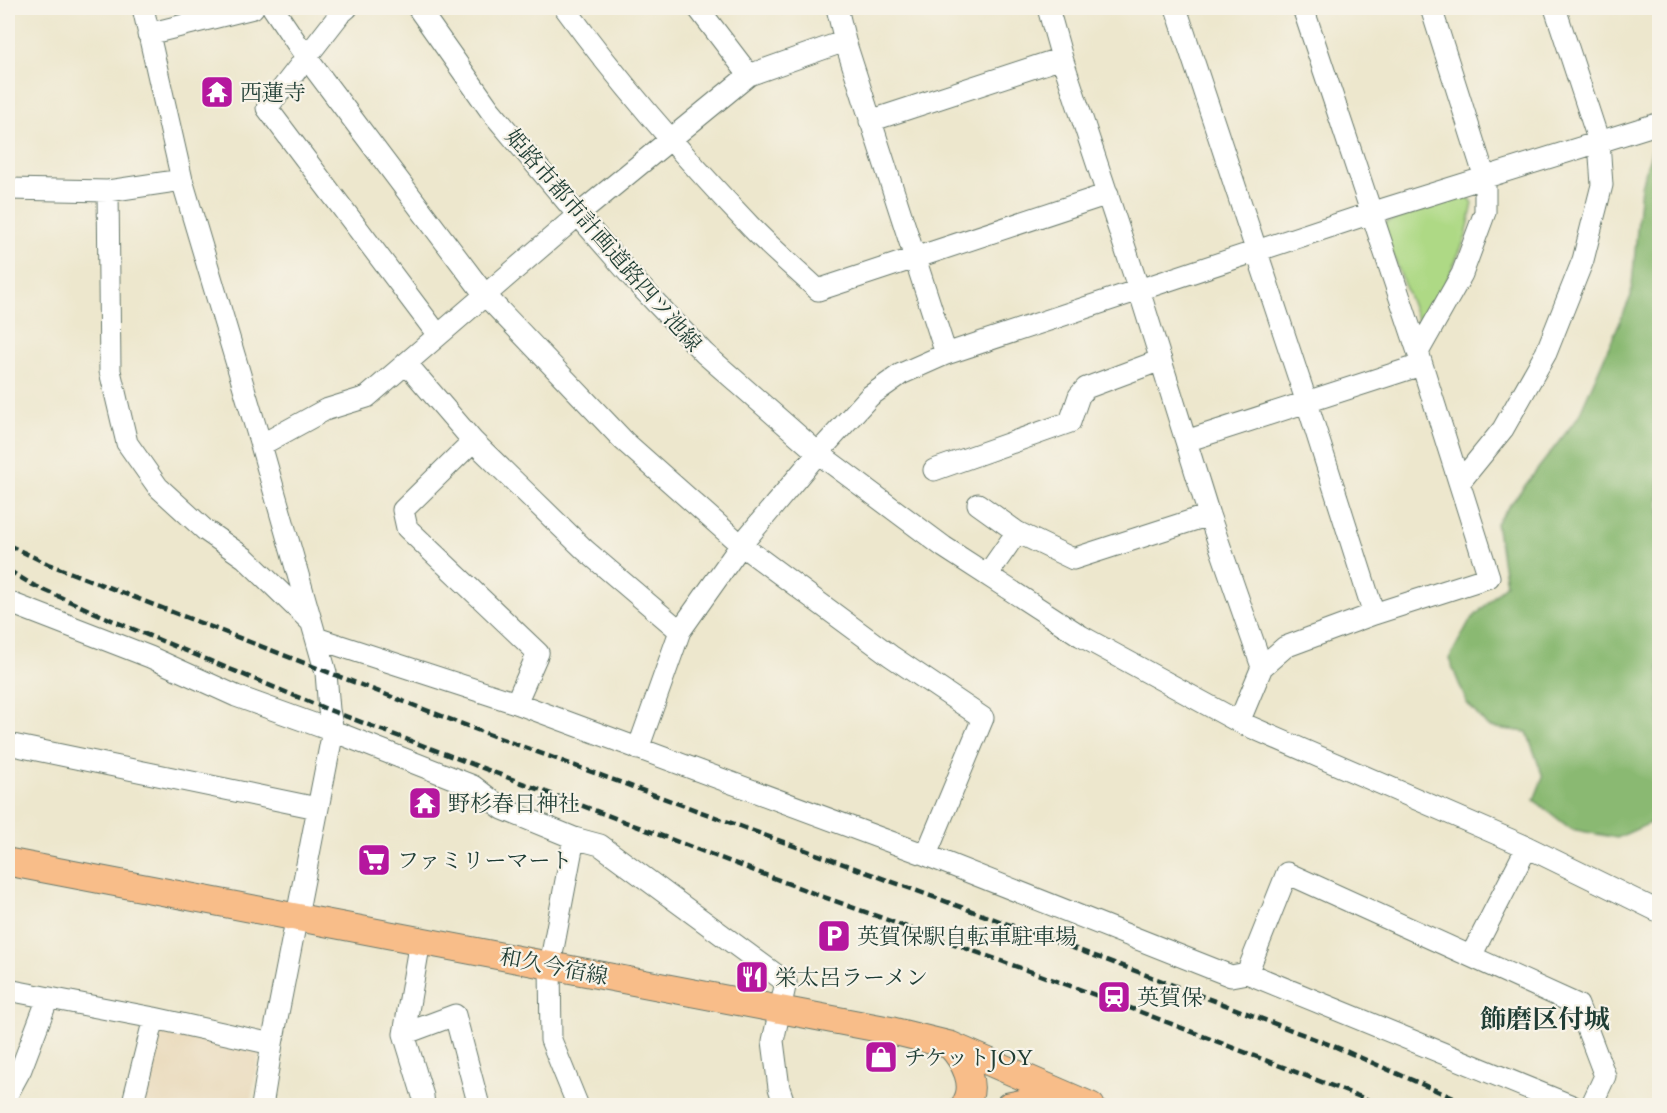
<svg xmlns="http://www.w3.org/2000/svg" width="1667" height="1113" font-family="Cardo,'Noto Serif JP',serif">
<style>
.built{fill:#e9d9ba}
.green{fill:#aed985;stroke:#668b5c;stroke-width:1.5}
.forest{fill:#8ab972;stroke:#547b53;stroke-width:1.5}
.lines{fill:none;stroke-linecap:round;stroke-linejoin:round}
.minor-casing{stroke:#67786a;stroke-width:23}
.major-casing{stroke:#67786a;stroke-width:29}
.minor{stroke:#fff;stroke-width:21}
.major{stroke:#f8bd89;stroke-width:27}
.rail{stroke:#1f3d34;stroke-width:4.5;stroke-dasharray:9 4.5;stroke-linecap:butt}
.labels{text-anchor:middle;stroke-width:4.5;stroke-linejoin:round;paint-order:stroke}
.poi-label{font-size:22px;fill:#1f3d34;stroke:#f7f3e8;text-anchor:start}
.street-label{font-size:22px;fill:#1f3d34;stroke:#f7f3e8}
.quarter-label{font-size:26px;font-weight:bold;fill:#1f3d34;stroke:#f7f3e8}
</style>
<rect width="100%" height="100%" fill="#f7f3e8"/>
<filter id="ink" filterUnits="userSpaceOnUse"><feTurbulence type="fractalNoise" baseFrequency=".0167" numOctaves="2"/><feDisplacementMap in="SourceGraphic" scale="12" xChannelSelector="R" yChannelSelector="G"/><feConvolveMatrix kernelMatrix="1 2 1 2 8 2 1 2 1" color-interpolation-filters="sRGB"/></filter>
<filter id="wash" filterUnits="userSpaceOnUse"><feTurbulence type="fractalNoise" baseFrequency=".008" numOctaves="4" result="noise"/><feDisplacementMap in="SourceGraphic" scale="24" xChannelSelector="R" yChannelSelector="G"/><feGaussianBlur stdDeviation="1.35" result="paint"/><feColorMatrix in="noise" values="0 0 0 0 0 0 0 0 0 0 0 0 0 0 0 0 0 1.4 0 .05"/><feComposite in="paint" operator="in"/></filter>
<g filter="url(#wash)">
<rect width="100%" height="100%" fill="#ede7cd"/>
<path class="built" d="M162,1029L259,1052L250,1105L139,1106Z"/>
<path class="green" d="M1467,195L1473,203L1466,237L1437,303L1427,323L1420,326L1384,231L1386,222Z"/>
<path class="forest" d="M1659,138V819L1617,838L1571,829L1534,800L1543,777L1527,732L1488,727L1467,703L1449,659L1469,622L1506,584L1496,523L1578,417L1631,296L1641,186L1655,140Z"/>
</g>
<g filter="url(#ink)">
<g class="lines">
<defs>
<path id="minor" d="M143,8L182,180L261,445L326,673L329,710L333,731L272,1044L262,1106
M273,8L306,57L485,295L624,441L741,545L891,656L983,718L926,855
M347,8L340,14L267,108L438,335
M418,8L490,110L578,215L639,285L704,353L818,453L944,547L1081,636L1239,722L1527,847L1660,912
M565,8C621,85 685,158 751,227C772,249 796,269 818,290L1108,194
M698,8L749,75
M837,8L845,41L946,354
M1048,8L1062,58L1139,290L1209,515L1262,667
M1176,8L1307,403L1374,614
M148,34L253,8
M870,121L1062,58
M8,189L108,191L182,180
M108,191L110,371L127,443L158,487L205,530L245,558L311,622
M1418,352L1462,274L1485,212V178L1431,8
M406,363L473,441L585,550L680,631
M473,441L403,510L407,528L538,653L516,703
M1186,441L1421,365
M261,445L325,410L367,397L578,215L749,75L845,41
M934,470L1070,422L1079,396L1086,388L1161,360
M1460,482L1503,429L1546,353L1583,260L1602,185L1599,142L1555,8
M978,504L1017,532L1073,559L1209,515
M987,575L1017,532
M8,602L150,657L236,696L333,731L473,786L503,809L574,838L600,845L786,982L773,1041L779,1088L785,1106
M316,638L516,703L926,855L1231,976L1247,973
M1239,722L1262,667L1285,647L1374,614L1489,577L1418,352L1303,8
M8,744L317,808
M638,749L680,631L741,545L818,453L870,396L901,374L946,354L1139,290L1371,213L1660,123
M574,838L550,965L551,1040L578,1106
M420,941L404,1034L423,1096L424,1106
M1471,956L1527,847
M8,990L154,1018L272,1044
M404,1034L455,1015L479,1106
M8,1093L21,1069L48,998
M132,1106L154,1018
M1572,1106L1247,973L1287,873L1578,1005L1605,1076L1591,1106"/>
<path id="major" d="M8,862L893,1031L950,1045L1091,1106
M950,1045C964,1060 979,1086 964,1106
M1009,1106L1043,1099H1070"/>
</defs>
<use href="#minor" class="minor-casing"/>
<use href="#major" class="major-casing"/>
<use href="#minor" class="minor"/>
<use href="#major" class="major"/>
<path class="rail" d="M8,545L48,564L488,734L1125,967L1336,1047L1472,1106
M8,570L33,585L116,622L329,710L821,896L1112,1001L1384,1106"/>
</g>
</g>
<defs>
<symbol id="temple-square" viewBox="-11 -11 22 22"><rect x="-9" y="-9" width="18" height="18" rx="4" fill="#b5179e" stroke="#f7f3e8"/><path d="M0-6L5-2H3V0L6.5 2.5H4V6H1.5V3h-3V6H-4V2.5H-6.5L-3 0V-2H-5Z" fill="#fff"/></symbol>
<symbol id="supermarket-square" viewBox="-11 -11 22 22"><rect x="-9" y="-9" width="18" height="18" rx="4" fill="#b5179e" stroke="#f7f3e8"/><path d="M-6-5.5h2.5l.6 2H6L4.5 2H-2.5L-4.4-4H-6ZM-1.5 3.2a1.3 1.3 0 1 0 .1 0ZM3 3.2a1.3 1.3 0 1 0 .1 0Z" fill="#fff"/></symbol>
<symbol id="parking-square" viewBox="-11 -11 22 22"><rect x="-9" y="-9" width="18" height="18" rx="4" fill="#b5179e" stroke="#f7f3e8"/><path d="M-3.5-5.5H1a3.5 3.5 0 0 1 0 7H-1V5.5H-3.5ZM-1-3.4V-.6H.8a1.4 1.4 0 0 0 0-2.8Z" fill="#fff"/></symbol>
<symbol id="restaurant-square" viewBox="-11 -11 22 22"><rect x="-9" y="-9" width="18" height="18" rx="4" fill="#b5179e" stroke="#f7f3e8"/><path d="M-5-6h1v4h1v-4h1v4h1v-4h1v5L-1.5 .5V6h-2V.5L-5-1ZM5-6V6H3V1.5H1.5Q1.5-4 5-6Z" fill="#fff"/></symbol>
<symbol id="station-square" viewBox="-11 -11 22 22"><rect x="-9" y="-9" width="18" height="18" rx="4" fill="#b5179e" stroke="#f7f3e8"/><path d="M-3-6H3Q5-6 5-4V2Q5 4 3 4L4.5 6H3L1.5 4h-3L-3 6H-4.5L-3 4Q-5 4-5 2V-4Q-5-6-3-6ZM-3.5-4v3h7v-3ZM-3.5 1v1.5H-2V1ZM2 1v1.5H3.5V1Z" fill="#fff"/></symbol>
<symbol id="shop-square" viewBox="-11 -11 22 22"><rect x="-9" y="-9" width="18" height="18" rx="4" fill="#b5179e" stroke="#f7f3e8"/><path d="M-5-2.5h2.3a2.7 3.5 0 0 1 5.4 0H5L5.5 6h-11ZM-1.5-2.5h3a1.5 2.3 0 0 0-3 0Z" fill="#fff"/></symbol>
</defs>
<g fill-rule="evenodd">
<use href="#temple-square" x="198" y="73" width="38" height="38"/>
<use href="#temple-square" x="406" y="784" width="38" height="38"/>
<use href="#supermarket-square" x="355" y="841" width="38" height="38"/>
<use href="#parking-square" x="815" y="917" width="38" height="38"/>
<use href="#restaurant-square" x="733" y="958" width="38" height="38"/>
<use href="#station-square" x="1095" y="978" width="38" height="38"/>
<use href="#shop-square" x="862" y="1038" width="38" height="38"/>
</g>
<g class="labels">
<g class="poi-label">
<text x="240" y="100">西蓮寺</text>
<text x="448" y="811">野杉春日神社</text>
<text x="397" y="868">ファミリーマート</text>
<text x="857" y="944">英賀保駅自転車駐車場</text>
<text x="775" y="985">栄太呂ラーメン</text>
<text x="1137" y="1005">英賀保</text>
<text x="904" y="1065">チケットJOY</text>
</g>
<g class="street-label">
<text transform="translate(604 240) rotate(49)" y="8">姫路市都市計画道路四ツ池線</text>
<text transform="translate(554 966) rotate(11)" y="8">和久今宿線</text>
</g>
<g class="quarter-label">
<text x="1545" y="1028">飾磨区付城</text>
</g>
</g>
<rect width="1667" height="1113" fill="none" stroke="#f7f3e8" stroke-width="30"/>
</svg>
